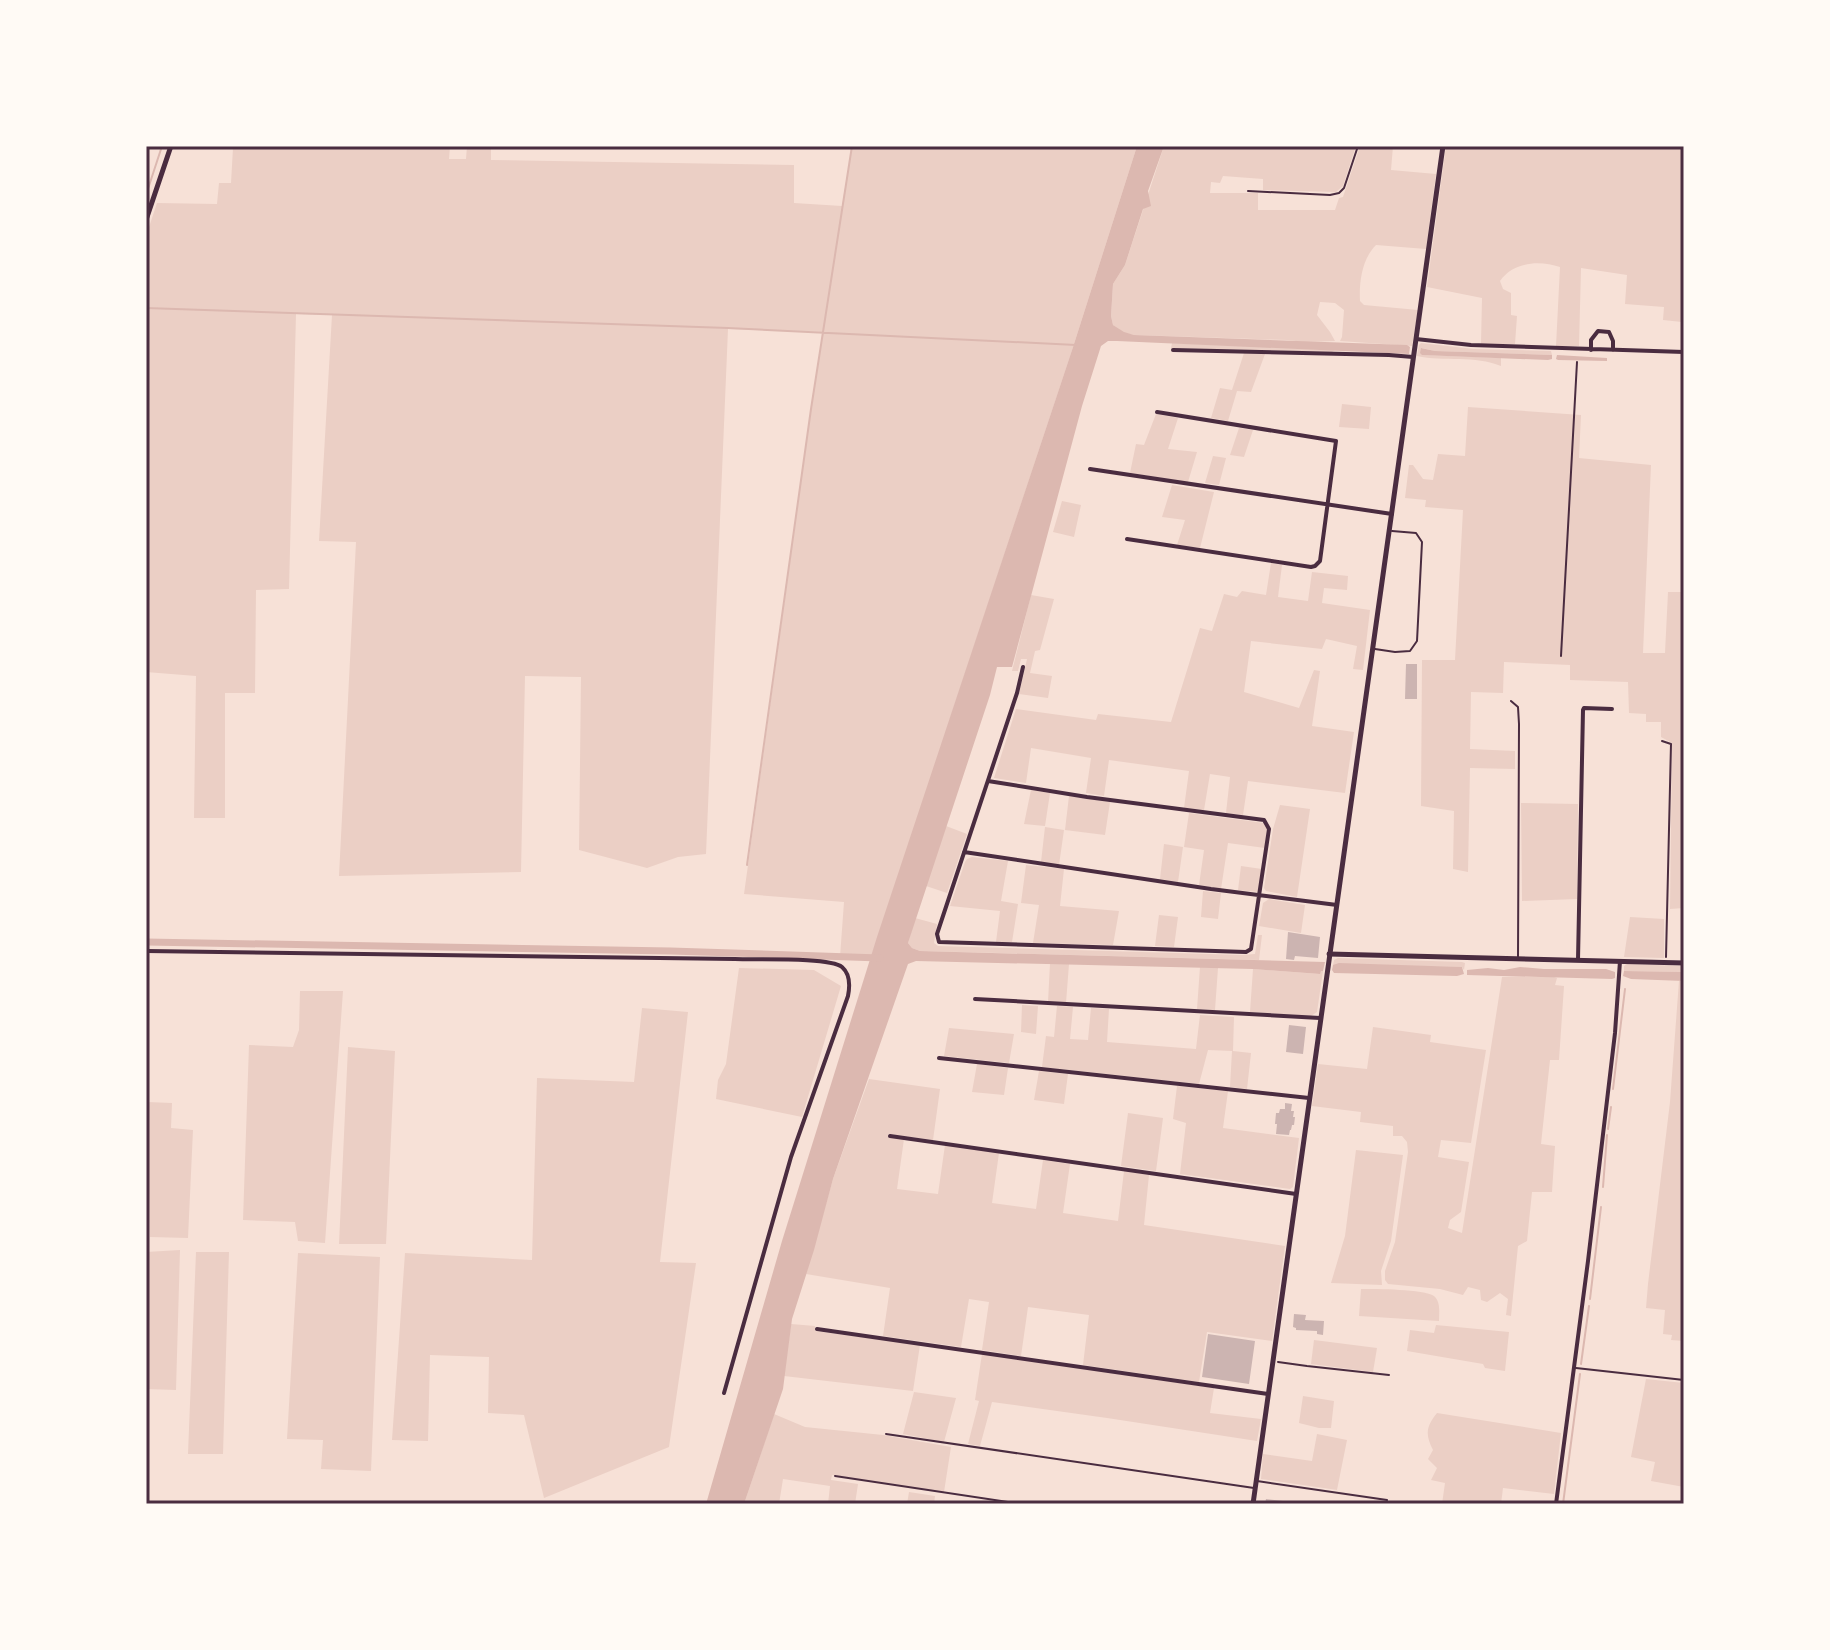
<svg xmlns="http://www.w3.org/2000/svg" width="1830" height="1650" font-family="Manrope,sans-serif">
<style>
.green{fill:#ebcfc5}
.water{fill:#dcb8b0}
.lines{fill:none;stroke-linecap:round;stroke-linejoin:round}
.stream{stroke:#dcb8b0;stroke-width:2}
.canal{stroke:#dcb8b0;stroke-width:7}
.building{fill:#ccb4b1}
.path{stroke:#4a2c40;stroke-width:2}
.service{stroke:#4a2c40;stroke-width:2}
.minor{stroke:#4a2c40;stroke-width:4}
.tertiary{stroke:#4a2c40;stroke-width:5}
.secondary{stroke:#4a2c40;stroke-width:5}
.neatline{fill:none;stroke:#4a2c40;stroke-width:3}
</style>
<rect width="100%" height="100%" fill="#f7e1d7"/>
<path class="green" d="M224,146H450L449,159H466L467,146H491V160L794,165V203L842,206L852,146H1137L1074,344L871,958L840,957L844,902L744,894L811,409L823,332L728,329L706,854L678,857L647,868L579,850L581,677L525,676L521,872L339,876L356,542L319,541L332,315L296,314L289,589L256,590L255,693H225V818H194L196,676L146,672L148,309L146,308V236L157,203L217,204L219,183H231L233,148H223Z
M1164,146H1356L1343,186L1336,192L1263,190V179L1223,176L1220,183L1211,182L1210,193H1258V210H1335L1339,198L1343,197L1360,146H1393L1391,170L1436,174L1426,249L1376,245C1362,259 1359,282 1360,301L1364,305L1418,310L1412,346L1340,341L1342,337L1344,310L1335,303L1320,302L1317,315L1330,332L1335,341L1304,342L1288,340L1134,335L1124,333L1113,325L1111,316L1113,284L1125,265Z
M1446,146H1684L1682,322L1663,320L1664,307L1625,304L1627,275L1581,268L1579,346H1556L1560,267C1539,260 1513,262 1500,281L1503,289L1511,293V315L1517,316L1515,344H1481L1482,298L1427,287Z
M1172,343L1335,350L1332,352L1171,348Z
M1421,343L1474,349L1551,351L1552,355L1435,351L1422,348V355L1501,358V366C1475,355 1444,362 1417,356L1419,345Z
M1244,353L1265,354L1251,392L1237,391L1228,421L1211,418L1220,388L1232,390Z
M1342,404L1371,407L1369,429L1339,427Z
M1468,407L1581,415L1579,458L1651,465L1643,653H1665L1668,592H1684V908L1670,909L1672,743L1661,737V722H1646V714L1629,713L1628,682L1570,680V665L1504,662L1503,693L1471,692L1470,749L1515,751V769L1470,768L1468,872L1453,869L1454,811L1421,806L1422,660H1455L1463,510L1425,507L1426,500L1405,498L1409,465H1413L1423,479L1433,480L1438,454L1465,456Z
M1156,414L1178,418L1168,449L1197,452L1188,482L1130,473L1136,444L1144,445Z
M1239,428L1253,430L1244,457L1230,455Z
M1213,456L1226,458L1219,485L1205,483Z
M1172,485L1214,492L1200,548L1177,545L1185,520L1162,517Z
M1062,501L1081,505L1074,537L1053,532Z
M1271,563L1282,565L1278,597L1308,601L1312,572L1348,576L1347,590L1324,588L1322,603L1370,610L1363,670L1353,669L1357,646L1326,639L1322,649L1251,641L1244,692L1299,708L1314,670L1320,671L1312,726L1354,732L1345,793L1248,781L1243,815L1226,813L1230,777L1210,774L1204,810L1184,808L1189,771L1109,760L1104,796L1086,793L1091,758L1031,748L1026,783L994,778L1016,709L1096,720L1098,714L1171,722L1200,628L1212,631L1224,594L1237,597L1242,591L1266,595Z
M1031,595L1054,599L1040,650L1035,651L1030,673L1052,676L1048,698L1019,694L1027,659H1021L1018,671H1012Z
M1031,790L1050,793L1045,826L1024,824Z
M1069,796L1110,802L1105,835L1065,830Z
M1521,803L1578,804L1577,899L1522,901Z
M1280,805L1310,809L1297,897L1266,891L1264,888L1273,829Z
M1189,813L1264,823L1267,828L1265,848L1228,843L1221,889L1199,885L1204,850L1184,847Z
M946,826L967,834L947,893L926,886Z
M1045,827L1064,830L1059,865L1041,862Z
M1164,844L1183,847L1178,882L1160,879Z
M972,857L1008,861L1001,901L1018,904L1012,942H996L1000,911L950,906L965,862L967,859Z
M1026,865L1064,869L1060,906L1119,911L1113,945L1033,943L1039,905L1021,903Z
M1241,866L1262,869L1258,892L1238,890Z
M1203,891L1221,893L1218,919L1201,917Z
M1269,899L1305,905L1301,933L1259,926L1263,903Z
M1159,915L1178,917L1174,947L1155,946Z
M1630,917L1664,919V958L1624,957Z
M915,918L937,924L934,943L938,946L1242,955L1255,954L1258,935H1262L1259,960L920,951L912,948L908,943Z
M1338,958L1462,962L1465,963L1464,970L1462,967L1333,965L1334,960Z
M1050,964H1069L1066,1003L1048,1002Z
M1627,964L1684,966V972L1624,971V966Z
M1200,967L1218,968L1215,1010L1197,1009Z
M739,968L814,970L841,986L802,1117L716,1099L718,1080L726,1064Z
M1253,969L1319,974L1321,971H1323L1317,1012L1311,1016L1250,1012Z
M1502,977H1554L1557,978L1555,985L1564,986L1559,1060H1550L1541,1144L1555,1146L1552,1192H1532L1527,1241L1518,1246L1511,1316L1506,1315L1508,1299L1500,1293L1487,1302L1481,1300L1480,1290L1468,1287L1463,1295L1440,1289L1388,1284L1385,1280V1271L1395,1242L1408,1152L1407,1142L1402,1136H1393V1126L1360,1122L1361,1112L1312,1106L1318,1064L1367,1069L1373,1027L1431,1035L1430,1042L1486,1050L1471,1143L1441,1140L1438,1157L1469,1162L1461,1212L1450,1220L1448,1228L1462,1233Z
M1679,981H1684V1341L1671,1340L1672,1335L1663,1334L1665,1310L1646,1308L1648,1284L1670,1102Z
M300,991H343L325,1243L298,1241L295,1222L243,1220L249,1045L293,1047L299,1030Z
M1022,1005L1038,1006L1036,1034L1021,1032Z
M1057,1006L1073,1007L1070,1039L1088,1040L1091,1008L1109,1009L1107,1042L1196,1049L1200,1015L1234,1017L1233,1051L1251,1053L1247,1089L1230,1087L1232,1051L1208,1050L1199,1084L1042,1067L1046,1036L1054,1037Z
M642,1008L688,1012L660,1262L696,1263L669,1447L544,1498L524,1415L488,1413L489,1357L430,1355L428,1441L392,1440L405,1253L532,1260L537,1078L634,1082Z
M949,1028L1014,1034L1009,1063L944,1056Z
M348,1047L395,1051L386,1244H339Z
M977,1064L1008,1068L1004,1095L972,1092Z
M1039,1071L1068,1074L1064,1104L1034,1100Z
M869,1079L940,1089L933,1140L888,1134V1137L904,1139L897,1189L938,1194L945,1145L999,1153L992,1203L1036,1209L1043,1160L1070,1164L1063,1213L1118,1221L1124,1171L1149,1175L1144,1225L1285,1246L1272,1341L1207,1332L1199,1382L1083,1365L1089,1315L1028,1307L1021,1356L982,1350L989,1302L969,1299L961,1347L883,1336L890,1288L806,1274L833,1179Z
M1177,1086L1228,1091L1223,1128L1299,1138L1293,1187L1290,1189L1180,1174L1186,1123L1173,1119Z
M147,1102L172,1103L171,1128L193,1130L188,1238L150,1237Z
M1128,1113L1163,1118L1156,1171L1121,1166Z
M1356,1150L1403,1155L1391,1241L1381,1271L1382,1285L1331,1283L1345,1236Z
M180,1250L176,1390L146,1389V1252Z
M196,1252H229L223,1454H188Z
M298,1253L380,1257L371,1471L321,1469L323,1440L287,1439Z
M1361,1289C1376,1289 1424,1289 1434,1296C1441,1302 1439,1313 1439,1321L1359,1316Z
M791,1324L815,1326V1331L920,1345L913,1391L784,1376Z
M1436,1325L1509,1332L1505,1371L1485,1368L1483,1364L1407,1351L1410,1330L1434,1333Z
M1314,1340L1377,1348L1373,1372L1311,1364Z
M982,1354L1214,1388L1210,1413L1261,1419L1257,1441L1107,1418L992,1402L980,1446L968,1444L979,1401L975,1400Z
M1646,1379L1684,1383V1487L1651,1481L1655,1462L1631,1457Z
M914,1392L956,1398L944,1442L903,1434Z
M1303,1396L1334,1401L1331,1428H1319L1299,1423Z
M1437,1413L1561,1433L1554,1494L1503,1488L1501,1504H1442L1445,1483L1431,1480L1437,1468L1428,1459L1433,1450C1425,1434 1426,1427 1437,1413Z
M774,1414L805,1427L883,1435L951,1447L944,1492L832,1475L831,1480L858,1484L855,1504H828L830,1486L783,1479L779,1504H744Z
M1317,1434L1347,1440L1337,1490L1261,1479L1263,1454L1312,1461Z
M909,1492L935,1496L934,1504H907Z"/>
<path class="water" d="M1137,146H1164L1148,191L1151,206L1143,209L1125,265L1113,284L1111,316L1113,325L1124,332L1134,335L1407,345L1410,347L1409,354L1117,341H1108L1101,346L1082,406L1012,667H997L990,695L908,943L912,948L920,951L1325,962L1323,971H1321L1320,974L1253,969L916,961L908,964L833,1179L814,1250L792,1319L783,1389L744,1504H706L782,1241L877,937L1074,344Z
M1421,348L1435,351L1552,355V359L1548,360L1422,355L1420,353Z
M1557,355L1607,358V361L1558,360L1556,359Z
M1339,963L1462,967L1464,974L1457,976L1334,973L1332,970L1333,965Z
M1520,967L1544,969H1606L1615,972V978L1612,979L1467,975V970L1488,968L1504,970Z
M1624,971L1684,972V981L1631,979L1623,976Z"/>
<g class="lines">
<path class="stream" d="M146,195L162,146
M146,308L728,328L1076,345
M747,865L811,409L852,146
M1613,1089L1625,989
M1608,1129L1611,1107
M1603,1187L1607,1135
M1590,1299L1601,1207
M1581,1364L1589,1306
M1563,1504L1580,1374"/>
<path class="canal" d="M146,942L671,951L880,958"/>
</g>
<path class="building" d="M1406,664H1417V699H1405Z
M1288,932L1320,937L1318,958L1295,956L1294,960L1286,959Z
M1289,1025L1306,1027L1303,1054L1286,1052Z
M1285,1103L1292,1104L1291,1111H1294L1293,1117H1295L1294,1125H1292L1291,1130H1290L1289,1135L1276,1134L1277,1124H1275L1276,1113H1279L1280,1109H1285Z
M1294,1314L1306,1315L1305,1320L1324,1321L1323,1335L1317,1334V1331L1296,1330V1328L1293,1327Z
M1208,1334L1255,1341L1249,1384L1202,1377Z
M1266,1499L1291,1502L1290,1504H1265Z"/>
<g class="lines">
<path class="path" d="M1683,347L1684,338
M1662,741L1671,744L1666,957
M1278,1362L1307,1366L1389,1375"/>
<path class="service" d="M1248,191L1330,195L1339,193L1344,188L1358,146
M1375,649L1395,652L1410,651L1417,641L1422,542L1416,533L1392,531
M1561,656L1577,362
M1511,701L1518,707L1519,724L1518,958
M1576,1368L1684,1380
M886,1434L1254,1488
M835,1476L1022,1504
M1257,1481L1387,1500"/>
<path class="minor" d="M1416,339L1471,345L1684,352
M1173,350L1389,355L1413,357
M1591,350V340L1598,331L1609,332L1613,341V350
M1090,469L1392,514
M1127,539L1311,567L1315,566L1320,561L1336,441L1157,412
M988,781L1087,797L1264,820L1269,829L1251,949L1246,952L939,942L937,934L1017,693L1023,667
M964,852L1211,889L1337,905
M146,951L735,959C754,960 830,957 842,967C850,974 850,986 848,996L791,1157L724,1393
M1578,960L1583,710L1584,708L1612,709
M975,999L1320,1018
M939,1058L1309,1098
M890,1136L1296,1194
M817,1329L1268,1394
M1556,1504L1588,1261L1615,1033L1620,961"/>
<path class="tertiary" d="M146,220L171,146
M1329,954L1684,963"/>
<path class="secondary" d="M1253,1504L1443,146"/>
</g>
<rect width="1830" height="1650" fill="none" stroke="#fffaf5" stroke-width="296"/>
<rect x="148" y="148" width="1534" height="1354" class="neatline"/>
</svg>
